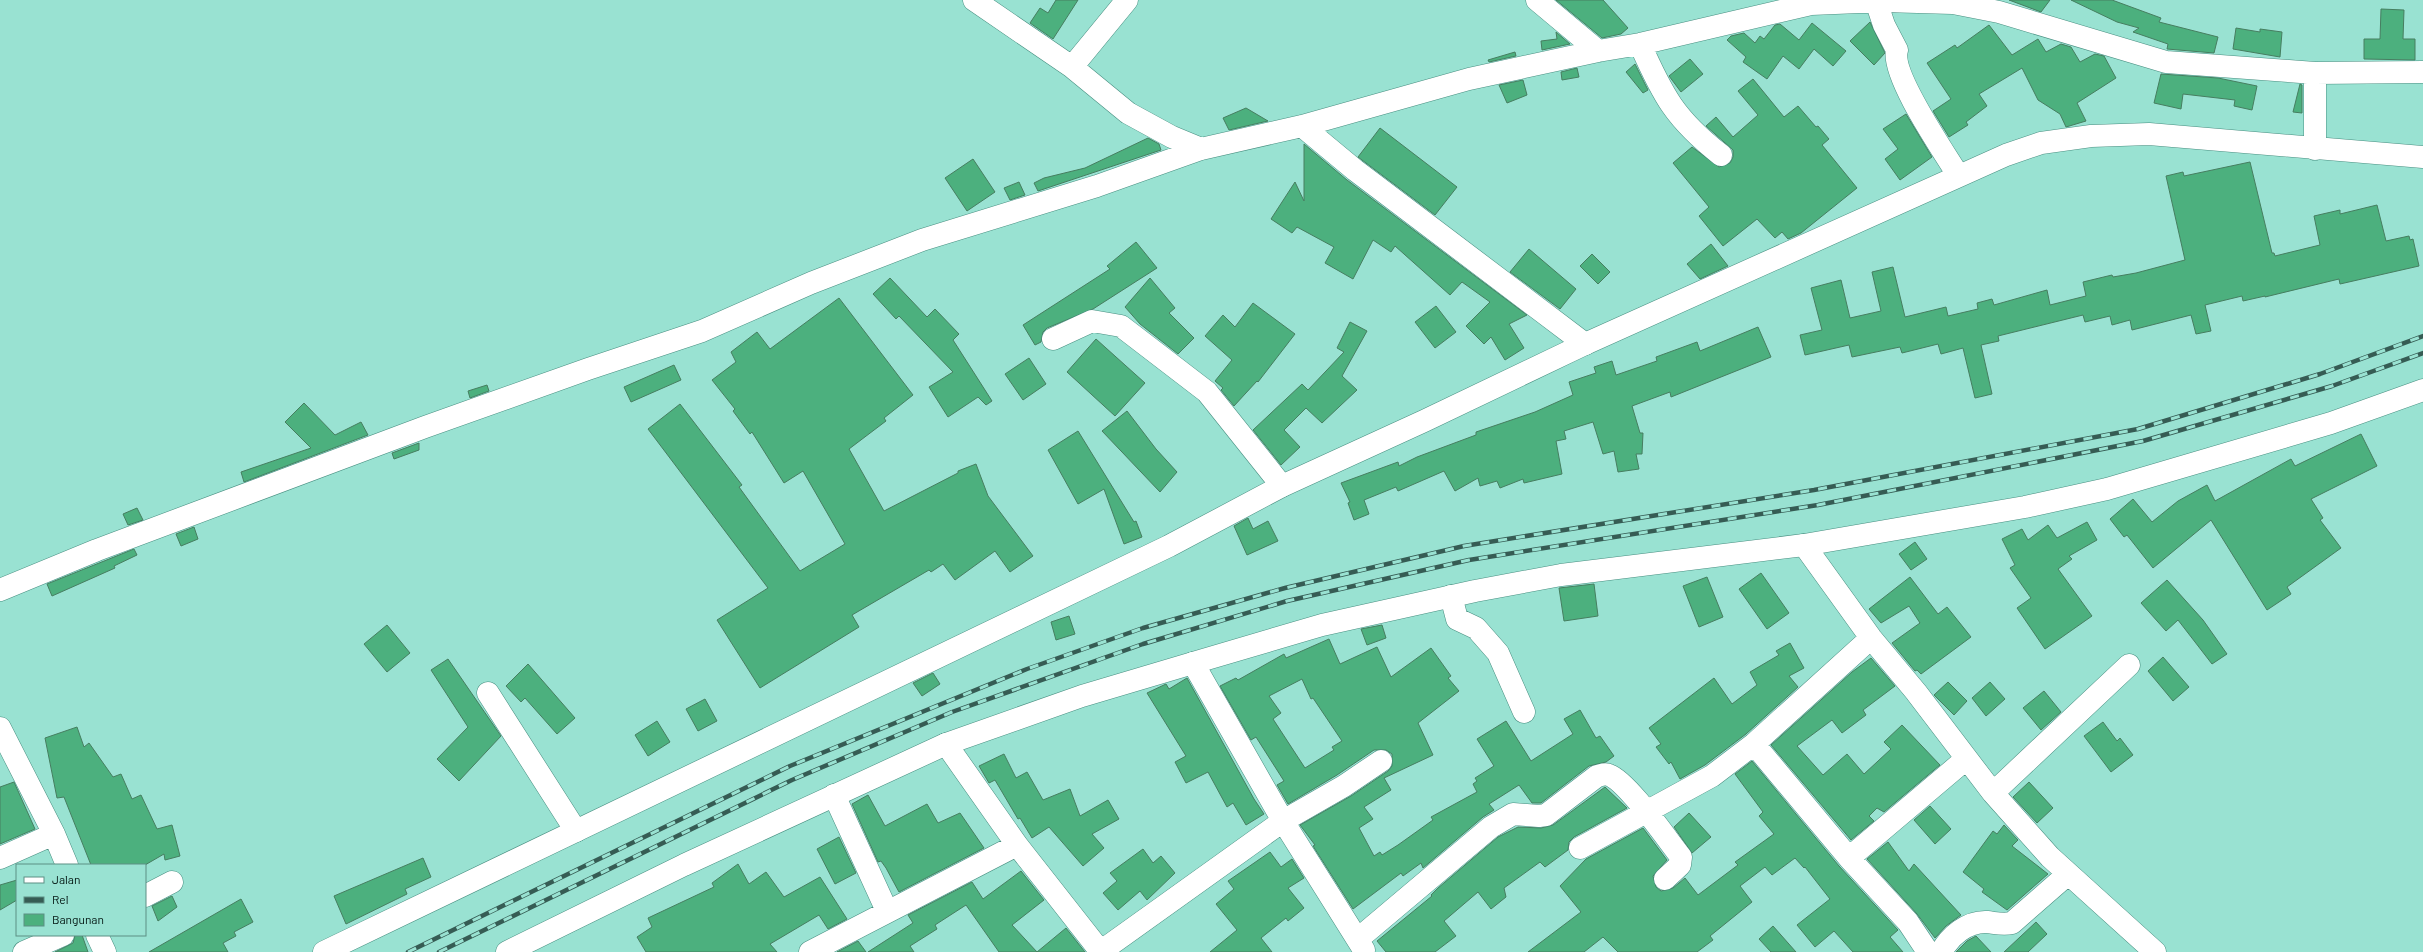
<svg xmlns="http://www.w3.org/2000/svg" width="2423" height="952" font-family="Barlow,sans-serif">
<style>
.building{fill:#4cb07e;stroke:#467e60;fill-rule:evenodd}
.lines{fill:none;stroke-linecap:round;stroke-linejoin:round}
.minor-casing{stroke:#488f81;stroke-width:23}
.major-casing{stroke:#488f81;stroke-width:23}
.minor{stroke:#fff;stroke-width:22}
.major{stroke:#fff;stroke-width:22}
.rail-casing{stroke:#365c54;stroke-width:4.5}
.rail{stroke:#99e2d2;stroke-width:3;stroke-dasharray:9;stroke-linecap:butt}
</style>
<rect width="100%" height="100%" fill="#99e2d2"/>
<path class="building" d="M1056,0H1078L1053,39L1030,23L1040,8L1048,13Z
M1556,0H1603L1628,28L1621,34L1602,38Z
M2009,0H2050L2041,12Z
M2071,0H2112L2161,18L2159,22L2218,37L2214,53L2167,49L2168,44L2133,32L2139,28L2117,22Z
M2381,9L2404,10L2403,39H2415V60L2364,59V39H2380Z
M1870,22L1885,53L1874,65L1850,41Z
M1812,23L1846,51L1833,66L1814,49L1799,69L1783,56L1767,79L1743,62L1746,57L1727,40L1731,36L1744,33L1755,43L1760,36L1764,39L1775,25L1780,24L1799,40Z
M1989,25L2012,55L2038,39L2046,52L2061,44L2071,47L2080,62L2095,54L2104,56L2116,78L2077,103L2086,121L2066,127L2060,114L2038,100L2022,68L1979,94L1987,106L1966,122L1968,125L1949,137L1933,111L1951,99L1927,63L1955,45L1957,48Z
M2236,28L2260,32V29L2282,32L2280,57L2233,49Z
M1556,32L1570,44L1542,50L1541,41L1557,39Z
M1515,52L1516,56L1489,62L1488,60Z
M1690,59L1703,74L1681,92L1669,76Z
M1635,64L1648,90L1643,93L1626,72Z
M1577,68L1579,77L1562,80L1561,72Z
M2161,74L2218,78L2257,86L2252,110L2234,106L2235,100L2183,94L2181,109L2154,103Z
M1753,79L1784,117L1798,106L1816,127L1818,126L1829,139L1822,145L1857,188L1801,233L1788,239L1782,232L1775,238L1757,219L1723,246L1699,216L1709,207L1673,163L1692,147L1719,167L1730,163L1733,157V150L1706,126L1716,117L1733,137L1758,115L1738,91Z
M1523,80L1527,95L1507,103L1499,85Z
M2300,84L2302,85V113L2293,112Z
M1246,108L1268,121L1229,130L1223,118Z
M1906,114L1932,157L1900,180L1885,159L1898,149L1883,129Z
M1380,128L1457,187L1435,215L1358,157Z
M1148,138L1159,144L1161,150L1038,191L1034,183L1044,178L1085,168Z
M1304,144L1347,180L1527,315L1509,324L1524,348L1505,360L1491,337L1484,344L1466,326L1490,302L1462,282L1450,295L1395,246L1391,252L1373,240L1353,279L1325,263L1334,247L1297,227L1292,233L1271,219L1295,182L1304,201Z
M973,159L995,192L967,211L945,178Z
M2250,162L2272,253H2274L2275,256L2320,245L2314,216L2340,210V214L2377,205L2386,241L2409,236L2410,240L2413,239L2419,266L2340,284L2339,279L2265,297V296L2243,301L2242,296L2205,305L2211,331L2196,334L2191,315L2132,330L2130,320L2112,325L2110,316L2085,322L2083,315L1998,336L1999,341L1981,345L1992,394L1975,398L1963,348L1941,354L1938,344L1902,353L1900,347L1852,357L1849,345L1805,355L1800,335L1822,330L1811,288L1841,280L1850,318L1881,311L1872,272L1893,267L1905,317L1946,307L1948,316L1978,309L1977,303L1992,299L1994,305L2047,290L2050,305L2086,296L2083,282L2112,275L2113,277L2136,273L2185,260L2166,176L2183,172L2184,176Z
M1019,182L1025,195L1010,200L1004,188Z
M1136,242L1157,268L1093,309L1047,328L1043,332L1041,342L1035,345L1023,325L1110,269L1107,266Z
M1711,244L1728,266L1700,279L1687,264Z
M1529,249L1576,289L1560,309L1510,272Z
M1592,254L1610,272L1598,284L1580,266Z
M890,278L927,317L935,309L959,334L953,340L992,401L986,405L978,397L948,417L929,387L953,372L899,316L896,319L873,294Z
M1150,278L1175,308L1169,313L1194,338L1178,354L1140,324L1125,307Z
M839,298L913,395L884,418L886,421L849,449L884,511L958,473V471L976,464L988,496L1033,556L1010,572L995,551L955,580L943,564L931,572L929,570L852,615L859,627L760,688L717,620L768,588L648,429L680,404L742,485L739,487L800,571L845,544L803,471L784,483L752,432L750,434L733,411L735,409L712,380L736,362L731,352L757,332L770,349Z
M1253,303L1295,334L1258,382L1257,381L1234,406L1221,390L1223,388L1215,381L1232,360L1205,336L1223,315L1235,327Z
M1436,306L1456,332L1435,348L1415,322Z
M1350,322L1367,331L1342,376L1357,390L1322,423L1306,408L1284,430L1300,447L1281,465L1253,430L1302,384L1308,390L1344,352L1337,348Z
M1758,327L1771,357L1671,397L1670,392L1632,406L1640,433H1643L1642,454H1636L1639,469L1618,472L1614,451L1603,454L1593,422L1564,431L1566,439L1556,441L1562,474L1524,483L1523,479L1500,488L1497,481L1480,486L1478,478L1455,491L1444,471L1398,491L1396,487L1364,500L1369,514L1354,520L1348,503L1350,502L1341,483L1398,462L1399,466L1417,457L1476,435V432L1535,412L1573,395L1569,382L1596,373L1594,367L1612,361L1616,375L1657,361L1656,357L1697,342L1700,351Z
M1096,339L1145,383L1115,416L1067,372Z
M1029,358L1046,384L1023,400L1005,374Z
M674,365L681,380L631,402L624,387Z
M487,385L489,391L470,398L468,391Z
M304,403L335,435L361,422L368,435L244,482L241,472L311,448L285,422Z
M1127,411L1156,449L1177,472L1160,492L1102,431Z
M1078,431L1134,522L1136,521L1142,537L1124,544L1104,489L1078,504L1048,450Z
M2361,434L2377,466L2311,499L2323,518L2320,520L2341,548L2287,587L2291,594L2267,610L2211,520L2153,568L2127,535L2124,537L2110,519L2133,499L2152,522L2178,501L2207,485L2215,501L2291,459L2295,466Z
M419,443V450L394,459L392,453Z
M137,508L143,520L128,525L123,514Z
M1248,518L1253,529L1268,521L1278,541L1247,555L1234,526Z
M2087,522L2097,540L2069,556L2072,559L2058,569L2092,616L2045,649L2017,608L2031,598L2010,568L2015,565L2002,539L2022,529L2028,540L2048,525L2057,538Z
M194,527L198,539L181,546L176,534Z
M1915,542L1927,559L1911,570L1899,554Z
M134,549L137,555L114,566L115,568L52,596L47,584Z
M1761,573L1789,613L1767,629L1739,589Z
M1707,577L1723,617L1699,627L1683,586Z
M1910,577L1938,614L1947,607L1971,637L1921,674L1917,670L1915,671L1892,643L1920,623L1909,606L1881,623L1869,609Z
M2167,580L2203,620L2227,654L2212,664L2178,620L2166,631L2141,603Z
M1594,584L1598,616L1564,621L1559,588Z
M1069,616L1075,634L1056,640L1051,622Z
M387,625L410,653L387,672L364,644Z
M1382,625L1386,638L1367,645L1361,629Z
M1329,639L1340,664L1377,647L1391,677L1431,648L1451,676L1448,678L1459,691L1418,723L1433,755L1384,778L1391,790L1364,807L1373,819L1359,828L1374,856L1380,852L1382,855L1398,845L1433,820L1431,817L1477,792L1473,784L1477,781L1475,778L1494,766L1477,739L1506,721L1531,761L1573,734L1564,719L1580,710L1596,738L1600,736L1614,756L1606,762L1589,766L1541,803H1532L1519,785L1489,804L1494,810L1483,817L1423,868L1421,863L1403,876L1401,873L1353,909L1313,846L1315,845L1300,825L1351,796L1388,771L1392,766V754L1386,750H1374L1337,775L1288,804L1277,785L1284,781L1256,737L1251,740L1220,686L1236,678L1238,680L1284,654L1286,658ZM1302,679L1311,699L1313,698L1342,741L1332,747L1334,750L1305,768L1273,719L1281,713L1269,696Z
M1790,643L1804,668L1789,676L1798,687L1746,734L1705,765L1680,779L1671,762L1669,764L1656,747L1661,744L1649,728L1714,678L1732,704L1757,685L1750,672L1779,655L1776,651Z
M2163,657L2189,687L2173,701L2148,671Z
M1871,658L1895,686L1863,710L1866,715L1842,733L1832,720L1797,746L1823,775L1847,754L1864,774L1891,749L1884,742L1902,725L1940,765L1884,812L1877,808L1869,816L1874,821L1851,840L1771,745L1852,672Z
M448,659L501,736L459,781L437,759L468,727L431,670Z
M528,664L575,718L557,734L525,698L521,702L506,686Z
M933,673L940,684L922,696L913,683Z
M1187,678L1254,799L1264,814L1246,825L1233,803L1227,807L1208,772L1186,783L1175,762L1186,756L1147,693L1166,684L1169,689Z
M1948,682L1967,701L1954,715L1934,695Z
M1990,682L2005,699L1986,716L1972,698Z
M2044,691L2061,712L2041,730L2023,708Z
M705,699L717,721L698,731L686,709Z
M657,721L670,742L648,756L635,735Z
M2103,722L2117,741L2120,738L2133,755L2111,772L2084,736Z
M77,727L84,747L89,743L113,777L121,774L132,799L141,795L157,829L172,825L180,856L165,860L164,854L145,865H91L64,797L57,798L45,738Z
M1004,754L1016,778L1027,772L1043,800L1070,789L1080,816L1108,800L1119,819L1092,834L1104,848L1083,866L1049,827L1032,838L1020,818L1018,819L995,780L989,783L979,766Z
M1752,761L1839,866L1898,930L1890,937L1903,952H1853L1834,931L1815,947L1797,925L1830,899L1805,867L1804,868L1795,858L1772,875L1765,867L1740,886L1752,902L1710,936L1713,940L1697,952H1618L1603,937L1584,952H1528L1581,912L1560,886L1586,859L1643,828L1667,860L1653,876L1656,887L1661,891L1673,888L1685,878L1698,895L1738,865L1735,862L1774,834L1759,816L1763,812L1735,774Z
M14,782L35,829L0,844V787Z
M2029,782L2053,808L2037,823L2013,797Z
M1605,787L1627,808L1574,837L1569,842L1568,850L1545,867L1540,862L1504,888L1506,897L1491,909L1478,892L1444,921L1456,936L1435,952H1386L1377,941L1432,896L1431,895L1438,888L1498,837L1518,827L1541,828L1553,825Z
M868,795L885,826L927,804L938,823L960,813L984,848L899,892L886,868L881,861L878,862L852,804Z
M1930,806L1951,829L1935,844L1914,820Z
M1689,813L1711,837L1692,853L1674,827Z
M2004,825L2018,840L2012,846L2048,874L2007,910L1982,892L1984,889L1963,872L1993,831L1997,834Z
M839,837L856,873L835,884L817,849Z
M1888,842L1909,871L1914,864L1961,915L1946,926L1935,938L1917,914L1867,859Z
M1143,849L1153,863L1161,856L1175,873L1147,900L1140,891L1118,910L1103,893L1117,881L1110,873Z
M1270,852L1281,867L1292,859L1304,878L1288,888L1304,908L1288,921L1286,918L1261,938L1272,952H1210L1237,930L1216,904L1234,889L1228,881Z
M423,858L431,877L405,889L407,894L346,924L334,896Z
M738,864L749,884L766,872L784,897L820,877L847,919L828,929L819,915L770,944L777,952H646L637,937L652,927L648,918L714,887L712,883Z
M1021,871L1044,900L1012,925L1037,952L1066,928L1085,952H999L966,905L935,925L937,929L910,946L914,952H868L913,923L908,915L972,882L983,899Z
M17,880V900L0,910V885Z
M172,896L177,907L158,921L152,906Z
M241,899L253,922L234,932L236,936L223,943L228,952H149Z
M2036,922L2047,934L2028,952H2004Z
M1773,926L1796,952H1771L1759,939Z
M75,935H82L88,952H55L73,943Z
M1976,936L1991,952H1956L1967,941Z
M858,941L866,952H837Z"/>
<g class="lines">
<defs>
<path id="minor" d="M974,0L1072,67L1128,113L1172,137L1201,149
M1537,0L1598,51
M1949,0L1953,3L1999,12L2166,62L2315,73L2423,72
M1876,1L1884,25L1897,50C1890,74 1944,152 1958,175
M1640,44C1663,96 1675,119 1721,155
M1072,67L1127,0
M1302,126L1355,170L1585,344
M2315,149V73
M1053,339L1092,321L1121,326L1207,392L1282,486
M1804,545L1871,638L1916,692L1993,793L2050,857L2155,952
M0,590L97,550L425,427L588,369L702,331L811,283L922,240L1097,186L1201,149L1302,126L1469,79L1598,51L1640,44L1811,4L1883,1L1953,3
M1451,596L1457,619L1476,628L1498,653L1524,712
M1193,663L1283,821L1364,950
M488,693L576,831
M0,728L54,834L67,865
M946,744L1017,845L1101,952
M1754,744L1849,858L1908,922L1928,952
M1993,793L2129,665
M834,795L887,911
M1580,848L1712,776L1754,744L1871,638
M0,858L54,834
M1849,858L1966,759
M145,896L172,882
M97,935L105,952
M1358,939L1491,827L1513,814L1539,816L1546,815L1597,776C1602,775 1605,773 1609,775C1628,782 1666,838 1681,857L1680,865L1665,879
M24,952L63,935
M810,952L1017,845
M1100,952L1283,821L1344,786L1381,761
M1941,952C1950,936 1967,921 1987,922C1996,923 2003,925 2012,923L2068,874"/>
<path id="major" d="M324,952L1169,546L1282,486L1424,421L1585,344L2006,155L2041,143L2091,136L2149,134L2423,157
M507,952L684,865L946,744L1082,696L1193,663L1322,625L1475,591L1561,575L1804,545L2025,507L2107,489L2331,423L2423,390"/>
</defs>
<use href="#minor" class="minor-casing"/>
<use href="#major" class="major-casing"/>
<use href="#minor" class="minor"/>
<use href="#major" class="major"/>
<defs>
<path id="rail" d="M408,952L790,766L1027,669L1143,628L1285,588L1464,546L1814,490L2138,429L2320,374L2423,336
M439,952L792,780L952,712L1143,644L1287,601L1469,560L1818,505L2143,441L2332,386L2423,353"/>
</defs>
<use href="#rail" class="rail-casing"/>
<use href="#rail" class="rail"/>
</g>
<rect x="16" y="864" width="130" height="72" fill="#99e2d2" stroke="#5c8f84"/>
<rect x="24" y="877" width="20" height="6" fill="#ffffff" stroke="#5c8f84"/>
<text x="52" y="884" font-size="12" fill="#00130f">Jalan</text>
<rect x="24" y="897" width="20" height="6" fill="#365c54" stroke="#5c8f84"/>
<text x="52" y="904" font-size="12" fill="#00130f">Rel</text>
<rect x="24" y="914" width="20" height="12" fill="#4cb07e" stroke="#5c8f84"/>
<text x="52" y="924" font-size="12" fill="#00130f">Bangunan</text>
</svg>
